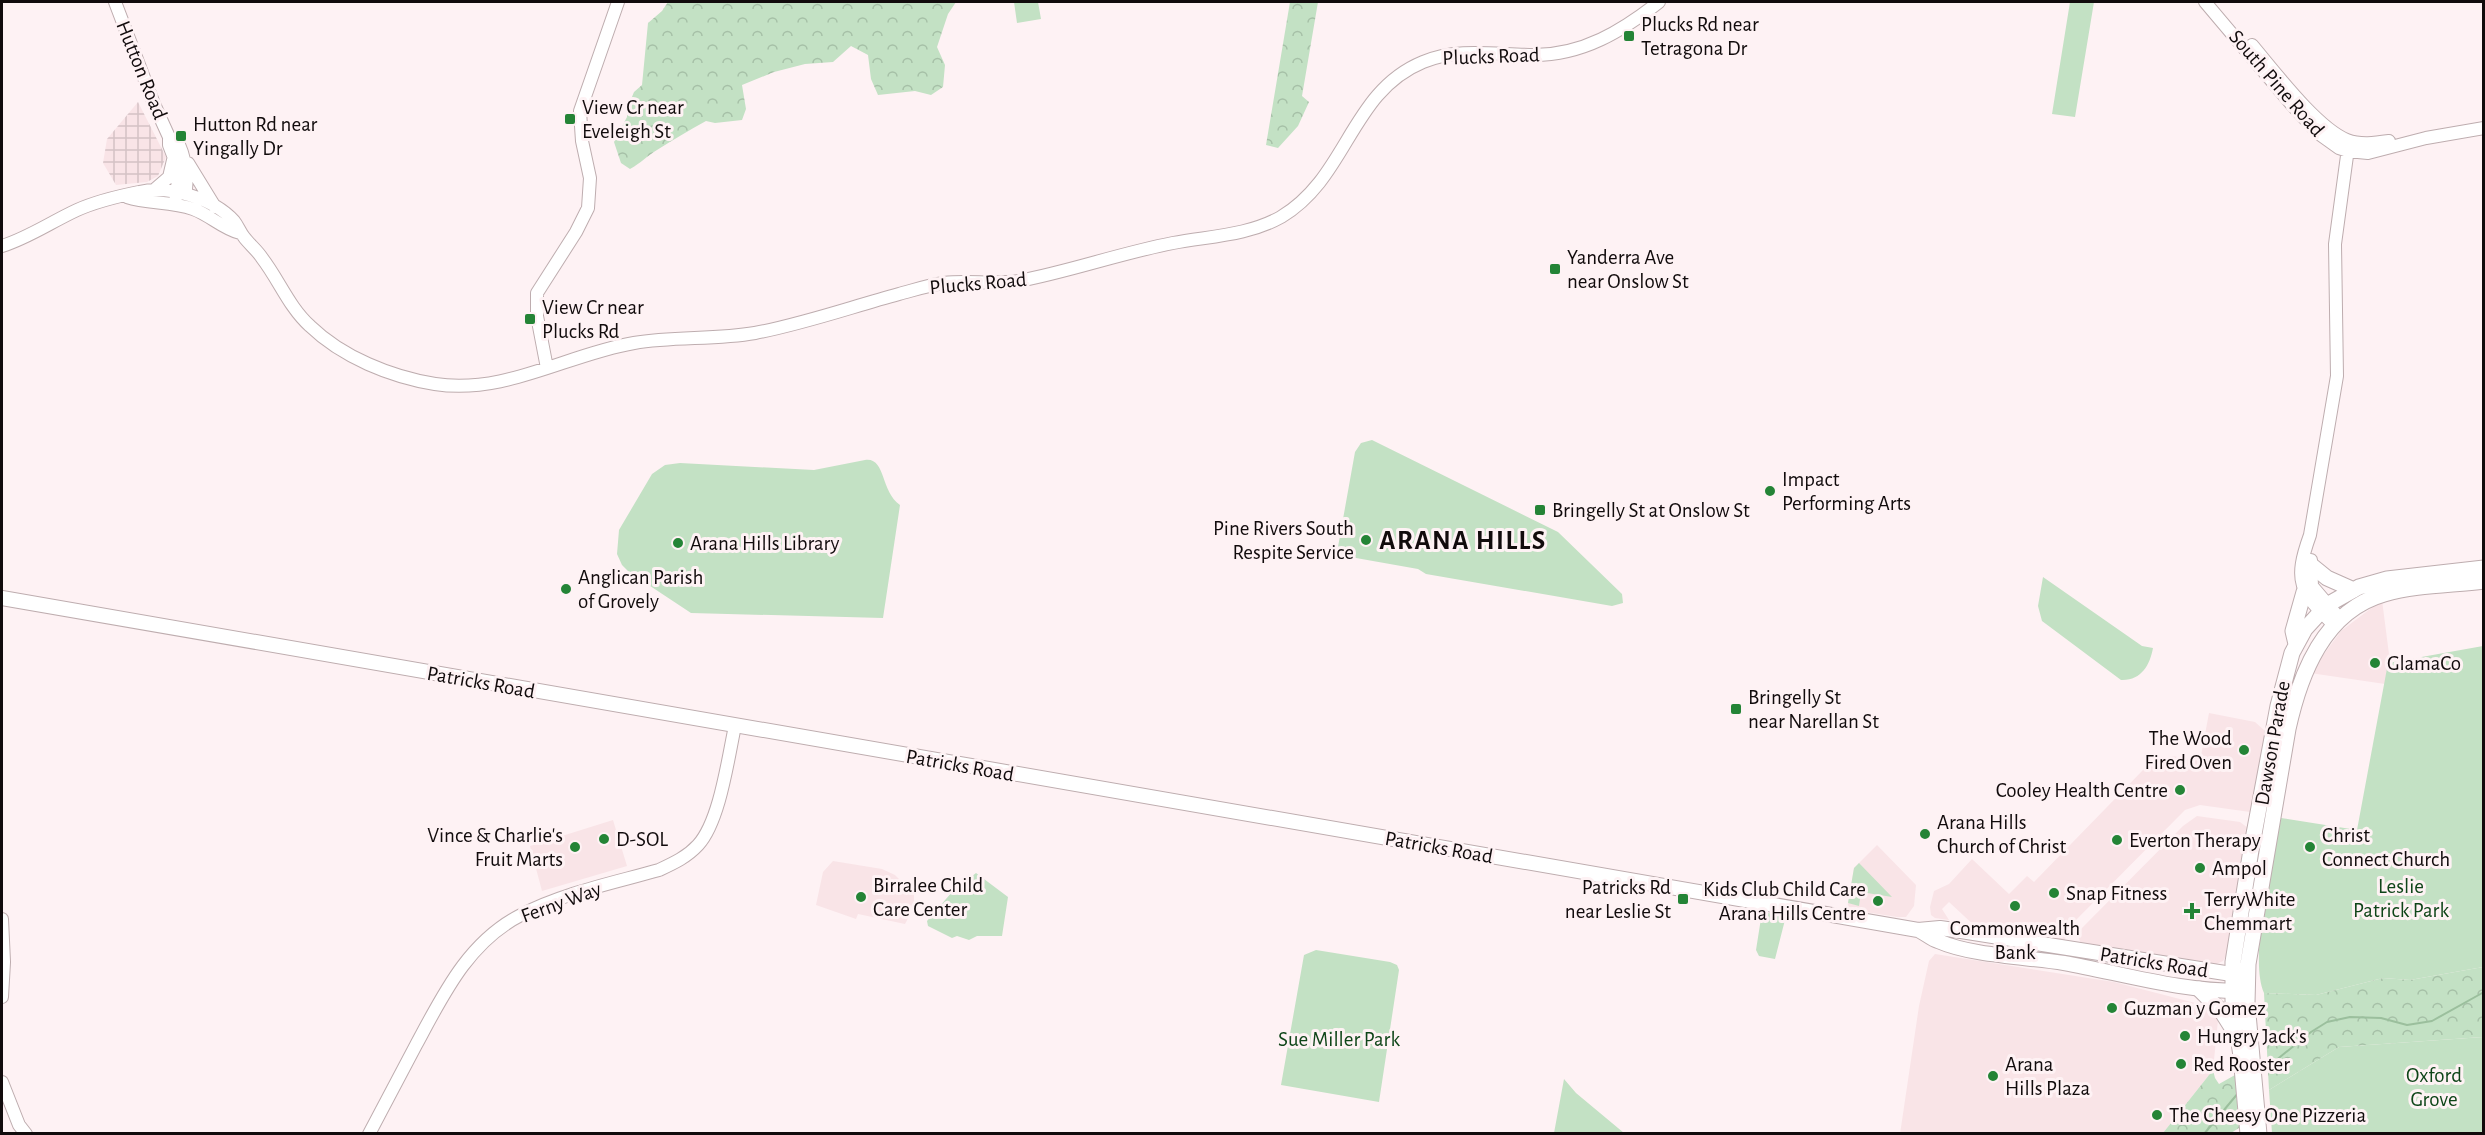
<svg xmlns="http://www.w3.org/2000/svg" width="2485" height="1135" font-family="'Alegreya Sans',sans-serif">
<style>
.built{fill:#f9e4e7}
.industrial{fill:url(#industrial-grid)}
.green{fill:#c3e1c4}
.forest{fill:url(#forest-crowns)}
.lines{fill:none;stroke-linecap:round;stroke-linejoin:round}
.stream{stroke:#9bbf9d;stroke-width:2}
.tertiary-casing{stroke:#beadaf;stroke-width:14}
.secondary-casing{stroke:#beadaf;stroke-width:16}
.primary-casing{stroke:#beadaf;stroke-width:17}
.tertiary{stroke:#fff;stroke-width:12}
.secondary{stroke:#fff;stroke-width:14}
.primary{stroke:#fff;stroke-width:15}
.poi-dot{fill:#248436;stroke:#fef2f4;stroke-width:2}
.labels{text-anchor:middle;stroke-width:6;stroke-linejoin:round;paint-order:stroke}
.poi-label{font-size:21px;fill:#110b0c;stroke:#fef2f4;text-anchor:start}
.street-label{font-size:21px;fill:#110b0c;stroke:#fef2f4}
.park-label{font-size:21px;fill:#0e4518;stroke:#fef2f4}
.district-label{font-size:27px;font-weight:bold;letter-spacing:1.5px;fill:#110b0c;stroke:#fef2f4}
</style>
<defs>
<pattern id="industrial-grid" width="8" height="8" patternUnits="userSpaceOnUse" patternTransform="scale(1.5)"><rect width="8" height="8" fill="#f9e4e7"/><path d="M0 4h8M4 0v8" fill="none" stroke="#d4c2c5"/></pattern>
<pattern id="forest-crowns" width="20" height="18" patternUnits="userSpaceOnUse" patternTransform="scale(1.5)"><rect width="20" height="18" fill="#c3e1c4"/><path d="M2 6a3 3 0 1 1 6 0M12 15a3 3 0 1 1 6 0" fill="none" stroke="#a6c0a7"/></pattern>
</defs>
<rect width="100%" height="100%" fill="#fef2f4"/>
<path class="built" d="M2382,600L2390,662L2385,684L2310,673L2341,631Z
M2209,713L2255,722L2265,731L2267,736L2254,809L2250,812L2200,805L2185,810L2070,926L2064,942L1977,928L1949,902L1942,909L1949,920L1935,918L1931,915L1930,907L1934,891L1949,884L1972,859L2009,894L2027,876L2034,882L2143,770L2172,756L2200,761Z
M2197,816L2240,822L2248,828L2227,954L2223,961L2212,966L2081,944L2078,936L2081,929L2183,826Z
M613,820L627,866L542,891L530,846Z
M1877,845L1916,885L1914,906L1906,917H1897L1847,909L1854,868Z
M833,861L882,869L895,875L914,894V907L905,924L858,914L856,919L816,905L823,872Z
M1935,954L2114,982L2203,1005L2218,1020L2213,1070L2163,1133L1900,1134L1919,1006L1929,961Z"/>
<path class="industrial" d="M138,102L166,157L158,176L147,182L116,185L103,163L107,139Z"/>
<path class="green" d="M1014,2H1038L1041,19L1017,23Z
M2070,2H2094L2075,117L2052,114Z
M1372,440L1558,532L1622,594L1623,603L1612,606L1426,574L1418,569L1356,558H1342L1338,547L1355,452L1361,443Z
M865,460C886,457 880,491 900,505L883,618L691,613L629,572L622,565L617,554L619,530L652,474L665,465L680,463L814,470Z
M2043,577L2142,646L2153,648C2150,665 2141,681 2121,680L2042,621L2038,606Z
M2483,646V967L2410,980L2383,978L2316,995L2264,993C2248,957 2274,859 2281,818L2357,830L2388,663Z
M1859,863L1892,897L1861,892L1859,906L1848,903L1854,868Z
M976,873L1008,897L1002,936H977L969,940L957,936L952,938L928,926L927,921L952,892Z
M1762,912L1786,916L1775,959L1759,956L1756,950Z
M1316,950L1390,962L1397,965L1399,970L1379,1102L1281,1085L1304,955Z
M2483,1037V1133H2272L2269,1090L2339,1047Z
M1564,1079L1576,1093L1624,1133H1554Z"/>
<path class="forest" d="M668,2H956L948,14L937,47L945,65L943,87L931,95L915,91L878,95L871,79L868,55L851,46L833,62L805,64L774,72L742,85L746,109L742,120L715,123L706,121C689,130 673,140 657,150C647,156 641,163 630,169L621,163L614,142L627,117V109L634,92L642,85L648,23L662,11Z
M1290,2H1318L1302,96L1309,102L1298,126L1278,148L1266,145Z
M2483,967V1037L2339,1047L2269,1090L2264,993L2316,995L2383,978L2410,980Z
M2213,1070L2215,1078L2219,1084L2235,1075L2239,1128L2231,1133H2163Z"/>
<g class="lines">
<path class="stream" d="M2259,1074L2311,1032L2327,1022L2350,1017L2381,1018L2407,1025L2432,1021L2484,992
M2204,1134L2239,1092"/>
<defs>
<path id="tertiary" d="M115,2L154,104L169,137V145L179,171L175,204
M2205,2L2292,105L2318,133L2339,148L2348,151L2368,153L2426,138L2484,128
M2252,45C2274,71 2317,128 2347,140C2360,145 2375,143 2389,141
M169,137L178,142C185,158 188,172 186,189
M188,163L215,207
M154,190L169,177L173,160
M127,197C148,204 171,201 193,209C210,215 223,229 240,233
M2,246C28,238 51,222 77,210C97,201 119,196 139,192C169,185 213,198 234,221C238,226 240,232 244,237C249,244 257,250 262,258C279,280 289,307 310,326C342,357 391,377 435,384C505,395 568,354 634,343C674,336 715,340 755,333C803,324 851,307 899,294C914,290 929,285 944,283C969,280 994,285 1019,281C1071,271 1121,253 1173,243C1209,236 1247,236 1281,217C1348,177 1350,92 1423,62C1458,47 1497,55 1534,55C1583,55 1622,31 1659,2
M547,368L537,316V293L576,232L588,208L590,178L582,141L580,111L618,2
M2311,560L2312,586L2340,619
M2334,625C2300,592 2293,582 2310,535L2337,376L2335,244L2349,141
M2,919L4,962L2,997
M2,1082L19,1125L26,1134
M369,1134C385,1104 401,1074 416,1045C443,995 468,942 521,915C563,893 613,883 659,870C674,863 687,857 698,845C720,821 728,758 735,726"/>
<path id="secondary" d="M2,598L1918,930L1940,928L1961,931L2244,976
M1918,930C1925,933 1931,939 1938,941C1972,956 2027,957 2064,963C2124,974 2183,992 2244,991"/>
<path id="primary" d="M2311,565L2327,578L2354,590
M2296,644L2293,631L2304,592
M2199,989L2222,1012L2234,1031
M2248,1134L2241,1056L2233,1002V962L2251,850L2278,706L2292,653L2305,629L2327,605L2359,587L2387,579L2484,568
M2259,1134L2247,1003L2248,964L2288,729C2300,674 2324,611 2384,594C2415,585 2451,585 2484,581"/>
</defs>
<use href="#tertiary" class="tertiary-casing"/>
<use href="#secondary" class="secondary-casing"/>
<use href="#primary" class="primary-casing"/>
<use href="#tertiary" class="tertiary"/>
<use href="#secondary" class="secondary"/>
<use href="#primary" class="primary"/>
</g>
<g class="poi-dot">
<rect x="1623" y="30" width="12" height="12" rx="3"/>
<rect x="564" y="113" width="12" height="12" rx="3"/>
<rect x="175" y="130" width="12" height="12" rx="3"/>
<rect x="1549" y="263" width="12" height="12" rx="3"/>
<rect x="524" y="313" width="12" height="12" rx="3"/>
<circle cx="1770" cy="491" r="6"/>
<rect x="1534" y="504" width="12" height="12" rx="3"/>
<circle cx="1366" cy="540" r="6"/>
<circle cx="678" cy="543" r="6"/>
<circle cx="566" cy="589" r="6"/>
<circle cx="2375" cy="663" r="6"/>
<rect x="1730" y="703" width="12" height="12" rx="3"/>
<circle cx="2244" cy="750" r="6"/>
<circle cx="2180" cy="790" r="6"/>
<circle cx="1925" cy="834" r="6"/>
<circle cx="604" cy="839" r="6"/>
<circle cx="2117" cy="840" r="6"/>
<circle cx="575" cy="847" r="6"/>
<circle cx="2310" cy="847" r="6"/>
<circle cx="2200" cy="868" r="6"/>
<circle cx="2054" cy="893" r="6"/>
<circle cx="861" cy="897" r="6"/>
<rect x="1677" y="893" width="12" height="12" rx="3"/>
<circle cx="1878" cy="901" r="6"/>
<circle cx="2015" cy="906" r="6"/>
<path d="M2189 902h6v6h6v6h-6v6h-6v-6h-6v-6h6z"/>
<circle cx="2112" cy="1008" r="6"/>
<circle cx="2185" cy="1036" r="6"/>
<circle cx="2181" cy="1064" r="6"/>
<circle cx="1993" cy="1076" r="6"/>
<circle cx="2157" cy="1115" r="6"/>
</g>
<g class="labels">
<g class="poi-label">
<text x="1641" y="31">Plucks Rd near<tspan x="1641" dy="24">Tetragona Dr</tspan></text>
<text x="582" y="114">View Cr near<tspan x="582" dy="24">Eveleigh St</tspan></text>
<text x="193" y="131">Hutton Rd near<tspan x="193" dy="24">Yingally Dr</tspan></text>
<text x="1567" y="264">Yanderra Ave<tspan x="1567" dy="24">near Onslow St</tspan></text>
<text x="542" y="314">View Cr near<tspan x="542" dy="24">Plucks Rd</tspan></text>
<text x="1782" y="486">Impact<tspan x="1782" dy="24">Performing Arts</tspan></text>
<text x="1552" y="517">Bringelly St at Onslow St</text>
<text x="1354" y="535" text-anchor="end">Pine Rivers South<tspan x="1354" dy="24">Respite Service</tspan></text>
<text x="690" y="550">Arana Hills Library</text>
<text x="578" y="584">Anglican Parish<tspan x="578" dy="24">of Grovely</tspan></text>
<text x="2387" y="670">GlamaCo</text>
<text x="1748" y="704">Bringelly St<tspan x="1748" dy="24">near Narellan St</tspan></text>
<text x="2232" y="745" text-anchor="end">The Wood<tspan x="2232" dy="24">Fired Oven</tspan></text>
<text x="2168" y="797" text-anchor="end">Cooley Health Centre</text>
<text x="1937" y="829">Arana Hills<tspan x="1937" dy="24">Church of Christ</tspan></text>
<text x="563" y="842" text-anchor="end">Vince &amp; Charlie's<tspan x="563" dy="24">Fruit Marts</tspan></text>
<text x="2322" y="842">Christ<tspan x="2322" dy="24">Connect Church</tspan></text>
<text x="616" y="846">D-SOL</text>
<text x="2129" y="847">Everton Therapy</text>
<text x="2212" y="875">Ampol</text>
<text x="873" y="892">Birralee Child<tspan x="873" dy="24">Care Center</tspan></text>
<text x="1671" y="894" text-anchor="end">Patricks Rd<tspan x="1671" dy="24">near Leslie St</tspan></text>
<text x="1866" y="896" text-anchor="end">Kids Club Child Care<tspan x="1866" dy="24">Arana Hills Centre</tspan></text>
<text x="2066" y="900">Snap Fitness</text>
<text x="2204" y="906">TerryWhite<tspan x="2204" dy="24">Chemmart</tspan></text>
<text x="2015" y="935" text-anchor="middle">Commonwealth<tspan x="2015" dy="24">Bank</tspan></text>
<text x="2124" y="1015">Guzman y Gomez</text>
<text x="2197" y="1043">Hungry Jack's</text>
<text x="2005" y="1071">Arana<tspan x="2005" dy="24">Hills Plaza</tspan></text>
<text x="2193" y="1071">Red Rooster</text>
<text x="2169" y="1122">The Cheesy One Pizzeria</text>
</g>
<g class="street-label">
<text transform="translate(1491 56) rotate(-2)" y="7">Plucks Road</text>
<text transform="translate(142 70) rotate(68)" y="7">Hutton Road</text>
<text transform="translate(2277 83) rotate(49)" y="7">South Pine Road</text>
<text transform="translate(978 283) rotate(-5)" y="7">Plucks Road</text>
<text transform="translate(481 682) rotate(10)" y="7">Patricks Road</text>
<text transform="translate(2272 743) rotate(-80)" y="7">Dawson Parade</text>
<text transform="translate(960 765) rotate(10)" y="7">Patricks Road</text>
<text transform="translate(1439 847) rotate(10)" y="7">Patricks Road</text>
<text transform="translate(561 902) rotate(-20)" y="7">Ferny Way</text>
<text transform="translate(2154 962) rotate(9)" y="7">Patricks Road</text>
</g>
<g class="park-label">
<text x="2401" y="893">Leslie<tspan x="2401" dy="24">Patrick Park</tspan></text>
<text x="1339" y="1046">Sue Miller Park</text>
<text x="2434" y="1082">Oxford<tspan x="2434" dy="24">Grove</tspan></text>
</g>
<g class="district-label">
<text x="1463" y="549">ARANA HILLS</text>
</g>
</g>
<rect width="2485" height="1135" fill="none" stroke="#110b0c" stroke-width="6"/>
</svg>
